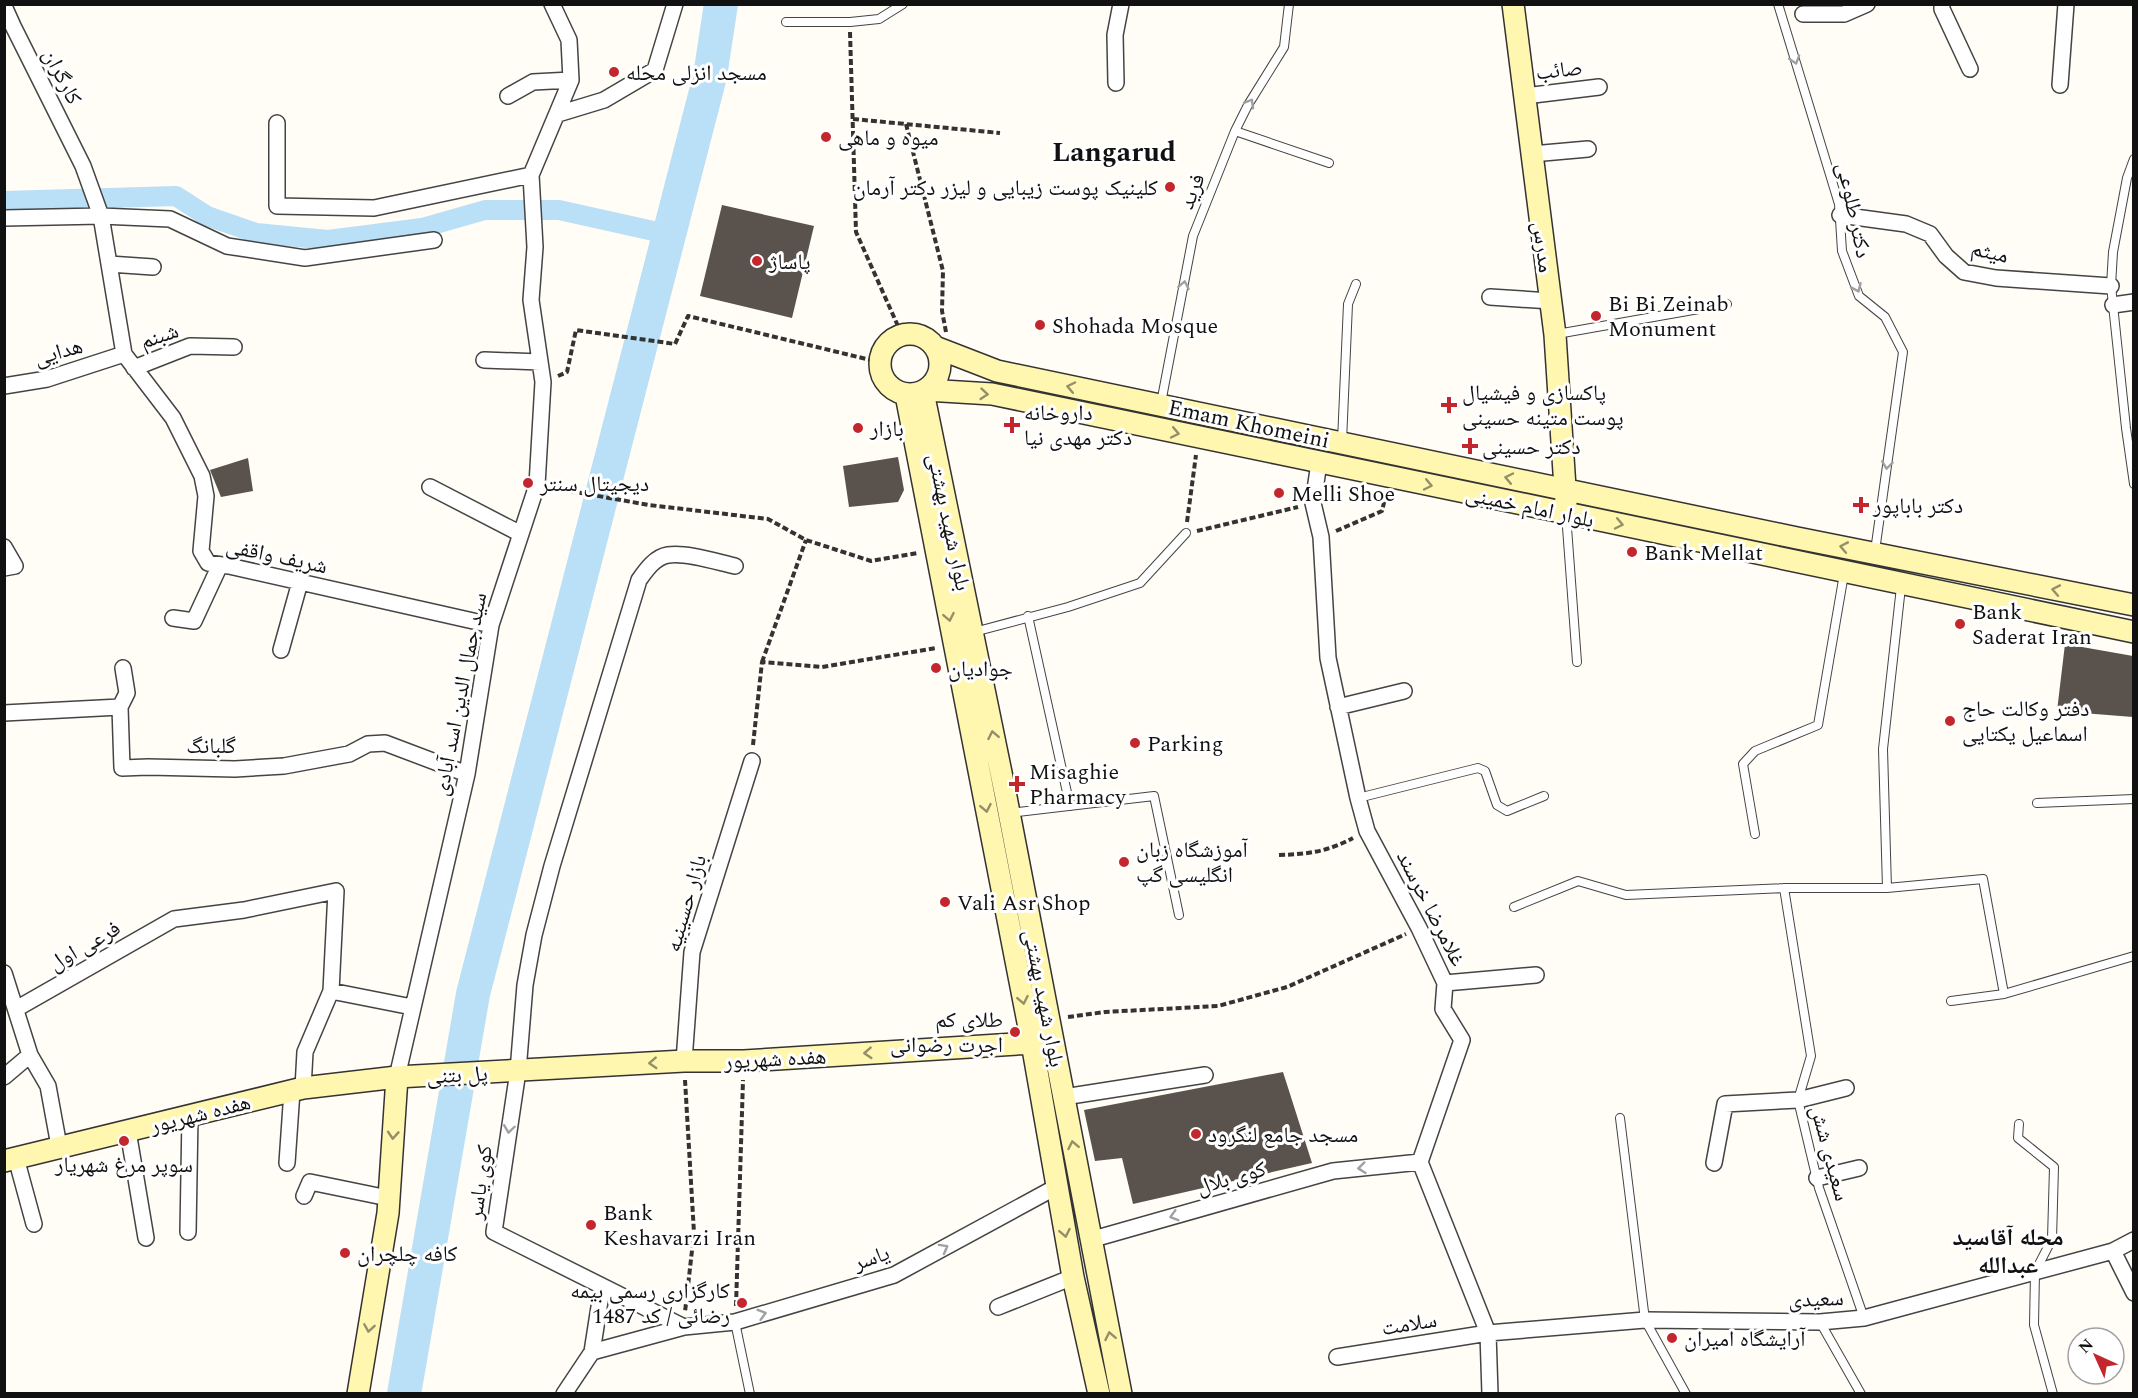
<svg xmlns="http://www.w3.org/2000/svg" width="2138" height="1398" font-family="Spectral,'Noto Naskh Arabic',serif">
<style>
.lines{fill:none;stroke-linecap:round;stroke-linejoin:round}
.canal{stroke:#b9e0f7;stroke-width:20}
.river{stroke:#b9e0f7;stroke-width:34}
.building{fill:#5a524d}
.lane-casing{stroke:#444;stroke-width:10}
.street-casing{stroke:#444;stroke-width:18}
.secondary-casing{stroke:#333;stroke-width:24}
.path{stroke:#333;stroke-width:4;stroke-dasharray:6 3;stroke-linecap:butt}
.lane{stroke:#fff;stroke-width:8}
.street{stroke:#fff;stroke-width:15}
.secondary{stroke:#fff6b0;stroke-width:21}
.oneway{stroke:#a0a0a0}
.oneway2{stroke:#948f68}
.poi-dot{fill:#c4262e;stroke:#fff;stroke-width:2}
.labels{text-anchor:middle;stroke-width:6;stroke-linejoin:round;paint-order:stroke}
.street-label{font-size:22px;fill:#111;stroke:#fff}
.poi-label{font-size:22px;fill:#111;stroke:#fff;text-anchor:start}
.neighbourhood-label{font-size:24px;font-weight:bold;fill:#111;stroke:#fff}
.district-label{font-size:28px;font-weight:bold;fill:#111;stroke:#fff}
</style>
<rect width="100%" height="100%" fill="#fffdf5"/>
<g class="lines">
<path class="canal" d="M4,201L176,196L207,216L256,233L328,240L422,228L485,210H559L667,234"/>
<path class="river" d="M404,1394L473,994L710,76L721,4"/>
</g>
<path class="building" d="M722,205L814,226L792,318L700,296Z
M898,457L904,490L898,502L849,507L843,466Z
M248,458L253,491L221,497L210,470Z
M2065,644L2133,656V717L2057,711Z
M1283,1072L1312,1163L1133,1204L1122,1158L1095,1161L1084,1110Z"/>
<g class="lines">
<defs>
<path id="lane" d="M1778,4L1839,204L1842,251L1859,296L1885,317L1903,352L1875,551
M786,22H850L879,19L903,4
M1235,131L1329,163
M2134,159L2127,178L2113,252L2111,286L2126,428L2134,484
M1557,334L1727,304
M1161,403L1193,236L1235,131L1248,105L1284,47L1289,4
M1342,441L1348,304L1356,284
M1566,514L1577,662
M1028,616L1070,806
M974,632L1068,607L1140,583L1186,533
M1358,798L1478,768L1485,771L1497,805L1507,811L1544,796
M2037,803L2134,799
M1010,813L1154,796L1179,915
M1755,834L1743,764L1755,751L1818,725L1844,574
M1784,888L1811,1056L1798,1100L1819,1188L1864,1318
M1887,888L1883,749L1901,587
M1514,907L1578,881L1626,895L1784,888H1887L1983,879L2004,994
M1951,1001L2004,994L2134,956
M1620,1118L1645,1320L1686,1394
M2019,1124L2018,1138L2054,1167L2052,1239L2035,1272L2034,1325L2053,1394
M735,1322L750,1394
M1820,1322L1861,1394"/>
<path id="street" d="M1942,4V9L1970,69
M4,6L13,26L83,166L101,216L124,354L173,418L202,476L206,496L201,551L208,563L229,566L491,625
M1803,14H1844L1867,4
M1116,83L1115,35L1121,4
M2060,85L2066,4
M508,96L533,82L571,80
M1525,96L1599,87
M558,114L604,100L655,70L675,4
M277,123V206L374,208L531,175
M1532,154L1588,149
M1840,215L1906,224L1930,234L1946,256L1964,272L1996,278L2111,286
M4,218L101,216L170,219L227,246L305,258L434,240
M109,264L153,267
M1490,297L1551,301
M2113,305L2134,302
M484,360L540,362
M134,368L190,346L234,347
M4,386L47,379L124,354
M1319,463L1313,503L1321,537L1328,658L1358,798L1367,831L1419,928L1445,983L1443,1009L1462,1040L1420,1162L1488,1333L1490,1394
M430,487L521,534
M4,547L15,566L4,568
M173,618L194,621L220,565
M281,650L300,582
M120,707L127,693L123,668
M1338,707L1404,691
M4,713L120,707L122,768L148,767L235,769L284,766L349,754L368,744L385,743L467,774
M4,973L30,1055L48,1086L59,1146
M1445,983L1536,975
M331,991L412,1007
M16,1009L174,919L244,910L336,891L331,991L305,1052L303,1088
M684,1061L692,952L752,761
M4,1077L30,1055
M397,1077L467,774L491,625L537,485L543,382L531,300L535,247L531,175L571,80L569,40L552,4
M1064,1097L1205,1075
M128,1131L146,1238
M16,1158L34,1224
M287,1163L292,1091
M1714,1163L1725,1104L1798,1100L1846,1088
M1817,1178L1859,1168
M304,1196L310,1182L388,1198
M188,1232L190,1116
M1090,1240L1333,1171L1420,1162
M2113,1251L2134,1293
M998,1307L1073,1277
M684,1327L494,1232L518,1071L525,985L534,935L552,866L639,580C646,570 655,557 668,555C686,552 717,562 735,566
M592,1352L684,1327L735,1322L894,1275L1056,1187
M1337,1357L1488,1333L1645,1320L1820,1322L1864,1318L2113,1251L2134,1240
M564,1394L592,1352L602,1288"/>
<path id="secondary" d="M1513,4L1555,335L1566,503
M880 364a30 30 0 1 1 60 0a30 30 0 1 1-60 0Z
M935,347L997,371L1797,538L2134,605
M926,390L992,394C1183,435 1375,472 1566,513C1755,553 1944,594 2134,632
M923,392L1006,797L1121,1394
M906,395L1032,1043L1073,1277L1099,1394
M4,1161L303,1088L397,1077L684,1061H744L1032,1043L1049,1020
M358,1394L388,1213L397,1077"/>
</defs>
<use href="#lane" class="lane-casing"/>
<use href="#street" class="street-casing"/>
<use href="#secondary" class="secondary-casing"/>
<path class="path" d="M850,32L856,232L902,335
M853,119L1000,133
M906,124L943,271L942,311L946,332
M558,376L567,372L576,330L675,344L688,316L879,362
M553,488L649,505L768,519L806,540L871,561L918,553
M1187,522L1196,455
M1197,531L1298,507
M1336,531L1382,511L1386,494
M762,662L806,540
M753,745L762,662L822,667L936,648
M1279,855C1308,854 1327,852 1353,838
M1068,1017L1105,1012L1218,1006L1287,987L1406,934
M685,1080L694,1233L685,1312
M736,1306L743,1080"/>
<use href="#lane" class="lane"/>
<use href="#street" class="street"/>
<use href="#secondary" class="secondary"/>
</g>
<defs><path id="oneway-chevron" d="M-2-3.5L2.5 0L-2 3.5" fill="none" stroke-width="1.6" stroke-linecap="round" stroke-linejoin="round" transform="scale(1.5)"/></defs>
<g class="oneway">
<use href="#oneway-chevron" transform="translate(1795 60) rotate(73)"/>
<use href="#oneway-chevron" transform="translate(1250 103) rotate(-60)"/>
<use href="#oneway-chevron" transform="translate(1184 285) rotate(-79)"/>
<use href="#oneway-chevron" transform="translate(1857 288) rotate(66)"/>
<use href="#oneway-chevron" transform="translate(1887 465) rotate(98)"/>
<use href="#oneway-chevron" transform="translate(509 1129) rotate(98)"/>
<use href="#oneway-chevron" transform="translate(1362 1168) rotate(174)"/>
<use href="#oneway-chevron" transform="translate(1174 1216) rotate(164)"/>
<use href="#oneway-chevron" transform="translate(944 1248) rotate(-29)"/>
<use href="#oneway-chevron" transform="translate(762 1314) rotate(-16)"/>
</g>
<g class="oneway2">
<use href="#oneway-chevron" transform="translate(1071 387) rotate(-168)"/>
<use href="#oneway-chevron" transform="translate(984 394) rotate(5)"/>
<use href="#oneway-chevron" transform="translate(1175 433) rotate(12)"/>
<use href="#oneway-chevron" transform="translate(1509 478) rotate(-168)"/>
<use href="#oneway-chevron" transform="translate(1428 485) rotate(12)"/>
<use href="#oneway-chevron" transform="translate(1619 524) rotate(12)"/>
<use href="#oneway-chevron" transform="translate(1844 547) rotate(-169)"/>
<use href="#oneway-chevron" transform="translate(2056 590) rotate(-169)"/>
<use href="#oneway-chevron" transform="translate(949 617) rotate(79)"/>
<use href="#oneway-chevron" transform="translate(993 735) rotate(-101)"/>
<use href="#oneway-chevron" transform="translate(986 808) rotate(79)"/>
<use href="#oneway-chevron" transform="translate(1023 1000) rotate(79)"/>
<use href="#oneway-chevron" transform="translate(868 1053) rotate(176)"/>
<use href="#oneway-chevron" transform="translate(653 1063) rotate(177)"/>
<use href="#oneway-chevron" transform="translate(393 1135) rotate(94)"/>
<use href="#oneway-chevron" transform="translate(1073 1145) rotate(-101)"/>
<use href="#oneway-chevron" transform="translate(1065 1233) rotate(79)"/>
<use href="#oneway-chevron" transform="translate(369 1328) rotate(99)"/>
<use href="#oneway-chevron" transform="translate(1110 1336) rotate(-101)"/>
</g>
<g class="poi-dot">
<circle cx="614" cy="72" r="6"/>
<circle cx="826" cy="137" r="6"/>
<circle cx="1170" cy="187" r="6"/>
<circle cx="757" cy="261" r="6"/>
<circle cx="1596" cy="316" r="6"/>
<circle cx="1040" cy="325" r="6"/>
<path d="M1446 396h6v6h6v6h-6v6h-6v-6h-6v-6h6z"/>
<path d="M1009 416h6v6h6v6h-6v6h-6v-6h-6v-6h6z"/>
<circle cx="858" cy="428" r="6"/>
<path d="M1467 437h6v6h6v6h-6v6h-6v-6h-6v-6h6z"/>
<circle cx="528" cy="483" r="6"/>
<circle cx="1279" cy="493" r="6"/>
<path d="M1858 496h6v6h6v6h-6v6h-6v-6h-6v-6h6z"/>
<circle cx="1632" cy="552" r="6"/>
<circle cx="1960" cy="624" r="6"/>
<circle cx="936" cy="668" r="6"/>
<circle cx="1950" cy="721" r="6"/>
<circle cx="1135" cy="743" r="6"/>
<path d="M1014 775h6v6h6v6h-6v6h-6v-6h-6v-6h6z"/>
<circle cx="1124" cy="862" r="6"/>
<circle cx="945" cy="902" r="6"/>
<circle cx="1015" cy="1032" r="6"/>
<circle cx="1196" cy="1134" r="6"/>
<circle cx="124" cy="1141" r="6"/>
<circle cx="591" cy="1225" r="6"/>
<circle cx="345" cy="1253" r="6"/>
<circle cx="742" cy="1303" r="6"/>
<circle cx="1672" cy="1338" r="6"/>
</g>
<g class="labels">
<g class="street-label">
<text transform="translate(1559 69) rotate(-6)" y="8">صائب</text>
<text transform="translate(63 76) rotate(63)" y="8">کارگران</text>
<text transform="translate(1191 191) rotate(-68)" y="8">فرید</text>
<text transform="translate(1855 210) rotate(78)" y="8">دکتر طلوعی</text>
<text transform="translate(1544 247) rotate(83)" y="8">مدرس</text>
<text transform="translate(1990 251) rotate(13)" y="8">میثم</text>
<text transform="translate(159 335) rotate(-19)" y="8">شبنم</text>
<text transform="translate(58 351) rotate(-16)" y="8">هدایی</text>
<text transform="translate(1249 423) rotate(12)" y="8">Emam Khomeini</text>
<text transform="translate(1530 506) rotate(12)" y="8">بلوار امام خمینی</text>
<text transform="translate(950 522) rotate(78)" y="8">بلوار شهید بهشتی</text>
<text transform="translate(277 555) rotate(12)" y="8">شریف واقفی</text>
<text transform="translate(459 694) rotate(-79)" y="8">سید جمال الدین اسد آبادی</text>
<text x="211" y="753">گلبانگ</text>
<text transform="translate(685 903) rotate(-74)" y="8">بازار حسینیه</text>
<text transform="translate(1432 908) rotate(63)" y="8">غلامرضا خرسند</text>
<text transform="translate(84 945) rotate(-30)" y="8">فرعی اول</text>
<text transform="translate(1045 998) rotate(79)" y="8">بلوار شهید بهشتی</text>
<text transform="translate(775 1058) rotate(-3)" y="8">هفده شهریور</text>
<text transform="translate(457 1074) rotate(-3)" y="8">پل بتنی</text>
<text transform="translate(200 1113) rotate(-14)" y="8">هفده شهریور</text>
<text transform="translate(1831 1153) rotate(75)" y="8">سعیدی شش</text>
<text transform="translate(1231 1177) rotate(-16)" y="8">کوی بلال</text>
<text transform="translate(479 1182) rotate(-82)" y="8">کوی یاسر</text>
<text transform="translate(871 1257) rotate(-19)" y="8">یاسر</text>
<text transform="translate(1816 1298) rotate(-2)" y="8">سعیدی</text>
<text transform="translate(1409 1323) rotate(-9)" y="8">سلامت</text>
</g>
<g class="poi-label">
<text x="626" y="80">مسجد انزلی محله</text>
<text x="838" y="145">میوه و ماهی</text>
<text x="1158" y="195" text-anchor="end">کلینیک پوست زیبایی و لیزر دکتر آرمان</text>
<text x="769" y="269">پاساژ</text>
<text x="1608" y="311">Bi Bi Zeinab<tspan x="1608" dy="25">Monument</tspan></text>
<text x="1052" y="333">Shohada Mosque</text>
<text x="1462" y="400">پاکسازی و فیشیال<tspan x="1462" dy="25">پوست متینه حسینی</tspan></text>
<text x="1024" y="420">داروخانه<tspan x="1024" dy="25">دکتر مهدی نیا</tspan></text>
<text x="870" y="436">بازار</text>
<text x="1482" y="454">دکتر حسینی</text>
<text x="540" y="491">دیجیتال سنتر</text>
<text x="1291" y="501">Melli Shoe</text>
<text x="1873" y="513">دکتر باباپور</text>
<text x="1644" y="560">Bank Mellat</text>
<text x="1972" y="619">Bank<tspan x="1972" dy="25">Saderat Iran</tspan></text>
<text x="948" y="676">جوادیان</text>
<text x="1962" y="716">دفتر وکالت حاج<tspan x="1962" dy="25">اسماعیل یکتایی</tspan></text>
<text x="1147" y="751">Parking</text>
<text x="1029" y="779">Misaghie<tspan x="1029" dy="25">Pharmacy</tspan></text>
<text x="1136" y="857">آموزشگاه زبان<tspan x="1136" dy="25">انگلیسی گپ</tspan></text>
<text x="957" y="910">Vali Asr Shop</text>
<text x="1003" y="1027" text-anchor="end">طلای کم<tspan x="1003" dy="25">اجرت رضوانی</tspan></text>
<text x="1208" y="1142">مسجد جامع لنگرود</text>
<text x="124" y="1172" text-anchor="middle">سوپر مرغ شهریار</text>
<text x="603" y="1220">Bank<tspan x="603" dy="25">Keshavarzi Iran</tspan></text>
<text x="357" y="1261">کافه چلچران</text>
<text x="730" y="1298" text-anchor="end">کارگزاری رسمی بیمه<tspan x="730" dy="25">رضائی / کد 1487</tspan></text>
<text x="1684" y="1346">آرایشگاه امیران</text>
</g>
<g class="neighbourhood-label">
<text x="2008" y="1245">محله آقاسید<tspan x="2008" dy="28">عبدالله</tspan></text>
</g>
<g class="district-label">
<text x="1114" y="161">Langarud</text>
</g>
</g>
<rect width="2138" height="1398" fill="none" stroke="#111111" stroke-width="12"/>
<g transform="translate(2096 1356) rotate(315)"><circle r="28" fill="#ffffff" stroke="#a0a0a0" stroke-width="1.5"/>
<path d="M0-4.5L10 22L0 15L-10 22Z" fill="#c4262e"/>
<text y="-9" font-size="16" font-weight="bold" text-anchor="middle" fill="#111111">N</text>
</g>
</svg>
